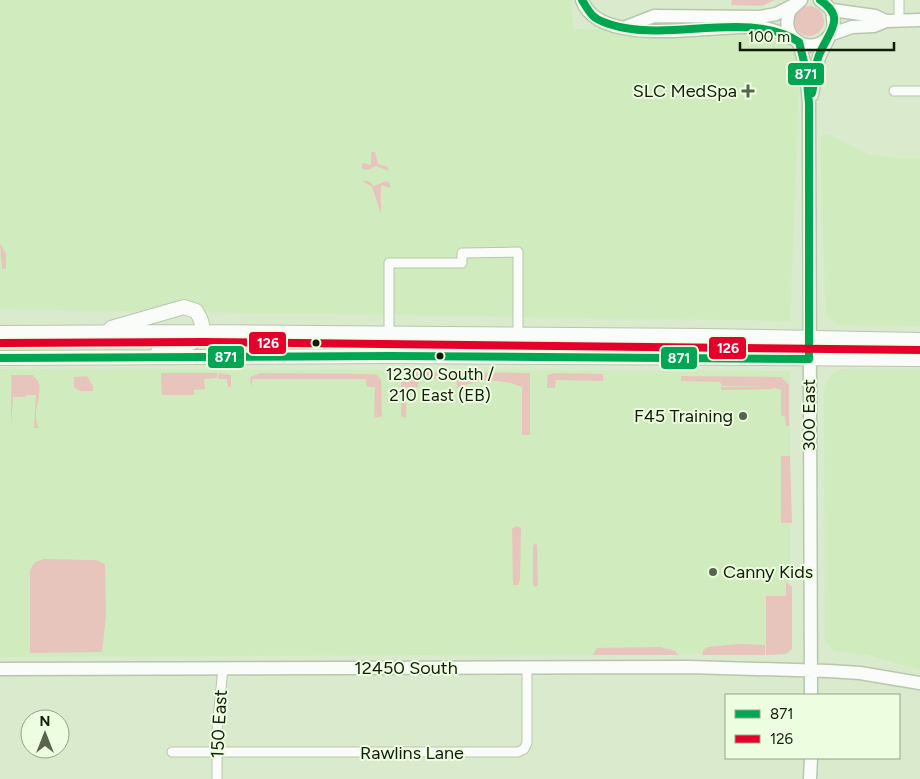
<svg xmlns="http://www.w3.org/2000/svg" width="920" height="779" font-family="Figtree,sans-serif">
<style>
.built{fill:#d0ebbd}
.green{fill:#e8c5bc}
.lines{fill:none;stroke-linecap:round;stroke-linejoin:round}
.street-casing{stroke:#b9c6af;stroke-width:11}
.secondary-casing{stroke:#b9c6af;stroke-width:15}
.primary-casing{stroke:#b9c6af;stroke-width:16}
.street{stroke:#f9fcf8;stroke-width:9}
.secondary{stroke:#f9fcf8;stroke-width:12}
.primary{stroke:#f9fcf8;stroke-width:14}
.bus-1-casing{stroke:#ecfedf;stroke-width:11}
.bus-2-casing{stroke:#ecfedf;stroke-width:11}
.bus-1{stroke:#00a651;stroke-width:8}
.bus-2{stroke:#e4002b;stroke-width:8}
.poi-dot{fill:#58654e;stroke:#ecfedf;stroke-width:2}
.bus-dot{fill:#121d09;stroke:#ecfedf;stroke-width:2}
.labels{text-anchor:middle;stroke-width:4;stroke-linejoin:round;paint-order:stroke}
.bus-label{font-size:17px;fill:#121d09;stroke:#ecfedf}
.poi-label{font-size:18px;fill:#121d09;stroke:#ecfedf;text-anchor:end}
.street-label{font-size:18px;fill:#121d09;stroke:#ecfedf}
.line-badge{stroke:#ecfedf;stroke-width:2}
.badge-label{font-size:14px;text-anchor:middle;font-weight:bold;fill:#fff}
</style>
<rect width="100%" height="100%" fill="#d9eacd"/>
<path class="built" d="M0,0H571L573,29L776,33L800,61L790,321L0,309Z
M827,134L867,154L892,158H920V326L839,325L829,318L826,314L820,137Z
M0,369L790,371V653L0,657Z
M841,369L920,370V670L868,655L834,651L825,641L824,388L831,374Z"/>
<path class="green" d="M732,0H775L762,6L731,5Z
M794 21a15 15 0 1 1 30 0a15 15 0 1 1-30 0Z
M371,152H375L378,164L388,167L389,171L376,166L368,170L362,169V163L371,165Z
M362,181H368L374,186L386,181L390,183V188L381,185V214L372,187Z
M0,243L6,254V268L2,269Z
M407,372L530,373V435H522V387C502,378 477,379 457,388L456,379H419L418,387H407L406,418L401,416V379Z
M161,373H218L217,378L204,379L205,389L194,390V395H162Z
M219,373L231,375V387H228L227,379H218Z
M261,373L369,374L371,378L370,374L377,375L381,380L382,416L375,418L378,410L374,418L375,387H367L366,379H253L251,387L250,377Z
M555,373L603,374V381L556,380L555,388H547V375Z
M11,375H33C34,377 36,379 38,381C44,394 30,413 39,428H34L36,395H26V397H13L11,427Z
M87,376L93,386V391H80L74,387V377Z
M681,376L781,377L789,385V426H786L785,417L781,415V390L772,387L722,386L720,382L681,381Z
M721,387H772L774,389L721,390Z
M781,456H790L792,523H781Z
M516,526L521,528L520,580L518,585H513L512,529Z
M535,543L537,545L538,585L535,587L533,585V546Z
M44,559L96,560L105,564L106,616L102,652L30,653V570L35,562Z
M786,582L792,587V649L786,654L766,655V596H786Z
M738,644L765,645V655H702L704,649L708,647Z
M660,647L675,651L678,655H593L597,648Z"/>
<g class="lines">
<defs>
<path id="street" d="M899,0V20
M894,91H920
M389,335V263H462V253L518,252V335
M172,752H518L524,749L527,743V668
M217,779V730L223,668"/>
<path id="secondary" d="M582,0C599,50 717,24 758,27C771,28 782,33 794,39
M801,0L790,10C776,43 820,61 834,28L832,10L820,0
M832,10L875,16L886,21
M626,27L654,16L760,17L776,14L794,5
M832,34L852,27L874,26L886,21L920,20
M799,42L806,70L809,104L811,695
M812,95L819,57L828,39
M0,669L688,667L829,671L860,673L920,683
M810,779L811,758"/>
<path id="primary" d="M111,328L184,307L196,311C217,344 183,345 158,352
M0,333L203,332L707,336L920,340
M0,358L390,356L920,359"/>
</defs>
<use href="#street" class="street-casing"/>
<use href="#secondary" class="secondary-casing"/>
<use href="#primary" class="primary-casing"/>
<use href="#street" class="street"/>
<use href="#secondary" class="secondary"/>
<use href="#primary" class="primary"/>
<defs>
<path id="bus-1" d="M812,93C815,81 814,69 818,58C826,34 849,19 820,0
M0,358L390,356L809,359V104L806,70L799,42C754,12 678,38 625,28C615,26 601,23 593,16C589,12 585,5 582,0"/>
<path id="bus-2" d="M0,343L203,342L920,350"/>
</defs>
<use href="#bus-1" class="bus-1-casing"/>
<use href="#bus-2" class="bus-2-casing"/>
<use href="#bus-1" class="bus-1"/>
<use href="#bus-2" class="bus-2"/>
</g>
<g class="poi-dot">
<path d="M745.5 83.5h5v5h5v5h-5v5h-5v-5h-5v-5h5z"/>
<circle cx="743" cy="416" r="5"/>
<circle cx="713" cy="572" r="5"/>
</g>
<g class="bus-dot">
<circle cx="316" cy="343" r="4.5"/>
<circle cx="440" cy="356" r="4.5"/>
</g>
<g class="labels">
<g class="bus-label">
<text x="440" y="380">12300 South /<tspan x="440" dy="21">210 East (EB)</tspan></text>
</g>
<g class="poi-label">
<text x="737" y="97">SLC MedSpa</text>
<text x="733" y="422">F45 Training</text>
<text x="723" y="578" text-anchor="start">Canny Kids</text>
</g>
<g class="street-label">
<text transform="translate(809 415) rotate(-90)" y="6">300 East</text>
<text x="406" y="674">12450 South</text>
<text transform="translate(219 724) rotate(-87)" y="6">150 East</text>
<text x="412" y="759">Rawlins Lane</text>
</g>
</g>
<g class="line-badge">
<rect x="787" y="62" width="38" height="24" rx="5" fill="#00a651"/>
<rect x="248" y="331" width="39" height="24" rx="5" fill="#e4002b"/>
<rect x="708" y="336" width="39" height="24" rx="5" fill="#e4002b"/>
<rect x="207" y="345" width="38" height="24" rx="5" fill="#00a651"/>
<rect x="660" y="346" width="38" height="24" rx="5" fill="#00a651"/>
</g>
<g class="badge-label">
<text x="806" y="79">871</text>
<text x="268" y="348">126</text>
<text x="728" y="353">126</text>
<text x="226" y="362">871</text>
<text x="679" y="363">871</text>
</g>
<rect x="725" y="694" width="175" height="65" fill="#ecfedf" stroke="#95a489"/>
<rect x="735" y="710" width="25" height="8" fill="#00a651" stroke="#95a489"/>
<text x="770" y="719" font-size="15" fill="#121d09">871</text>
<rect x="735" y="735" width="25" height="8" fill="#e4002b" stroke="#95a489"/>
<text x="770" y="744" font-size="15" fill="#121d09">126</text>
<g transform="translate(45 734)"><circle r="24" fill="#ecfedf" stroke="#95a489"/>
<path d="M0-4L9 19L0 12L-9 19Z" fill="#58654e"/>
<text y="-8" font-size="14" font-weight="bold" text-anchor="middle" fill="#121d09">N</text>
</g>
<path d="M740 42v8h154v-8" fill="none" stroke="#121d09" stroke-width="2.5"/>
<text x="748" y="42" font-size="15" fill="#121d09" stroke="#ecfedf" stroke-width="4" paint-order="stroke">100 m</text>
</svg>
